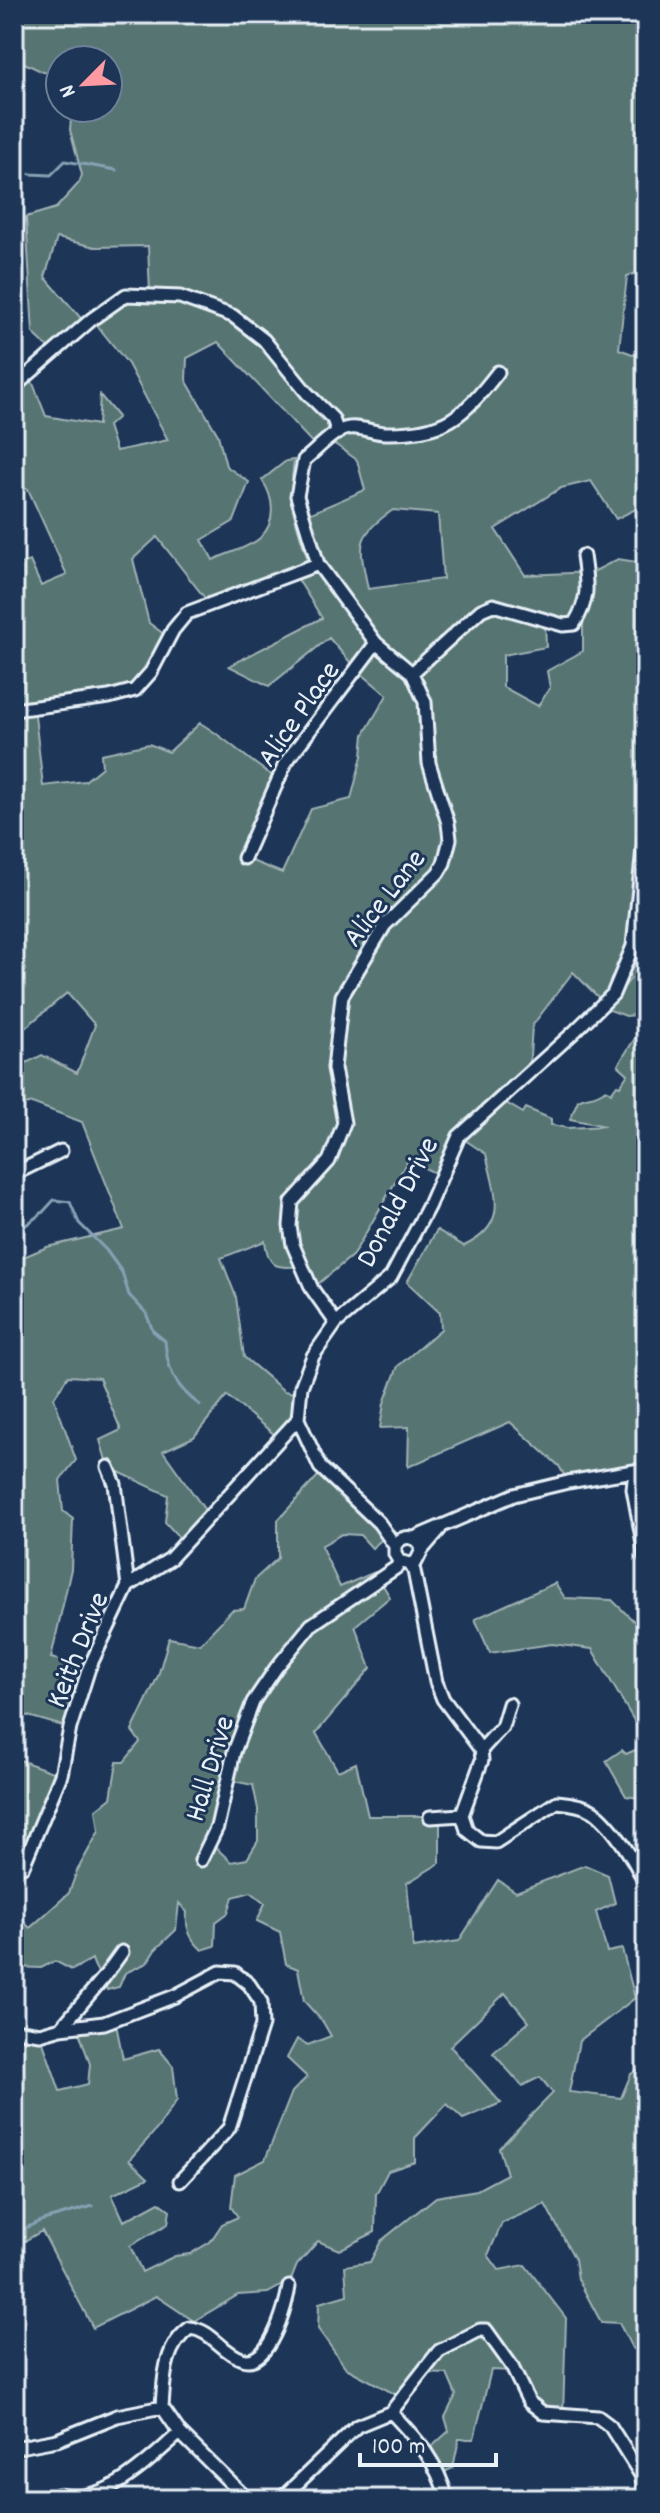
<svg xmlns="http://www.w3.org/2000/svg" width="660" height="2513" font-family="Dekko,sans-serif">
<style>
.green{fill:#577472;stroke:#a0b2b5;stroke-width:2;fill-rule:evenodd}
.lines{fill:none;stroke-linecap:round;stroke-linejoin:round}
.stream{stroke:#85a2b5;stroke-width:3}
.minor-casing{stroke:#e8f1f8;stroke-width:17}
.minor{stroke:#1d3557;stroke-width:11}
.labels{text-anchor:middle;stroke-width:6;stroke-linejoin:round;paint-order:stroke}
.street-label{font-size:30px;fill:#e8f1f8;stroke:#1d3557}
</style>
<rect width="100%" height="100%" fill="#1d3557"/>
<filter id="ink" filterUnits="userSpaceOnUse"><feTurbulence type="fractalNoise" baseFrequency=".0125" numOctaves="2"/><feDisplacementMap in="SourceGraphic" scale="16" xChannelSelector="R" yChannelSelector="G"/><feConvolveMatrix kernelMatrix="1 2 1 2 8 2 1 2 1" color-interpolation-filters="sRGB"/></filter>
<g filter="url(#ink)">
<path class="green" d="M14,14H646V270L627,276L619,349L646,359V504L616,519L591,481L561,488L495,529L525,575L593,572L618,559L636,562L646,575V820L633,946L604,1003L573,972L532,1026L529,1071L465,1131L506,1103L523,1113L526,1108L551,1119V1125L568,1128L605,1126L570,1119L578,1100C590,1094 592,1099 606,1089L611,1093L617,1085L620,1086L628,1074L618,1065L644,1024L637,1015L626,1016L607,1009L631,978L626,975L643,934L646,899V1505L637,1506L635,1471L568,1482L559,1466L510,1422L408,1467L409,1427L380,1428L384,1403L398,1366L441,1329L440,1313L407,1282L437,1230L464,1246C510,1224 495,1195 486,1154L459,1136L441,1176L408,1160L353,1255L312,1289L300,1266C276,1269 268,1267 265,1241L221,1258L236,1297L244,1357L284,1391L300,1394L298,1419L280,1439L227,1396L194,1437L163,1451L209,1516L184,1543L165,1522L168,1495L108,1467L100,1440L121,1430L99,1378L68,1376L54,1398L76,1460L60,1480L63,1511L73,1519L71,1569L51,1658L89,1668L70,1728L14,1712V1261L47,1247L124,1229L82,1122L32,1103L14,1108V1069L42,1055L77,1073L95,1025L67,993L14,1037V566L30,561L41,586L67,575L28,489L16,487L14,483V387L30,376L46,416L98,425L100,395L118,417L108,426L116,451L168,440L128,364L92,319L126,295L150,294L148,246L95,247L57,238L45,277L86,324L54,353L33,333L26,217L56,208L79,183L82,175L70,130L72,108H108V60H60V74L43,72L14,58ZM218,342L318,449L329,440L357,460L365,490L304,516L318,564L294,573L322,618L229,666L269,686L329,638L356,669L387,695L364,734L362,756L351,799L311,809L282,873L244,858L278,779C250,763 228,739 200,723L169,752L149,744L101,754L102,767L85,781L43,786L34,707L135,690L169,638L149,623L133,559L157,537L208,602L303,563L307,557C294,518 288,502 294,460L286,461L262,480C274,498 277,521 260,538C249,548 227,553 213,560L202,540L234,521L249,482L226,466L218,435L186,380L187,358ZM393,510L438,514L443,579L368,589C360,547 353,537 393,510ZM583,612V651L547,671L550,688L538,706L503,687V655L546,647L545,620L574,624Z
M320,1467L387,1535L372,1548L360,1535L342,1534L321,1546L340,1587L375,1572L390,1597L355,1626L371,1668L316,1733L338,1771L356,1763L368,1816H440V1863L407,1883L413,1948L459,1941L498,1880L516,1892L585,1865L608,1875L615,1903L596,1912L607,1952L622,1949L635,1998L579,2041L569,2092L621,2098L631,2074L646,2065V2355L632,2348L619,2323L601,2322L578,2279L575,2259L545,2204L502,2223L488,2255L499,2270L525,2265L566,2318L563,2416L543,2413L513,2371L491,2370L474,2439H459L453,2468L440,2474L427,2451L449,2431L445,2417L456,2395L447,2374L421,2373L402,2398L346,2368L318,2329L319,2303L347,2295L345,2266L370,2262L381,2241L436,2197L477,2190L507,2174L499,2148L553,2093L540,2077L522,2086L493,2053L529,2022L505,1993L450,2046L501,2103L463,2119L447,2104L415,2138V2162L388,2171L376,2194L375,2232L339,2250L318,2241L297,2265L291,2280L268,2293L238,2295L194,2321L156,2296L93,2328L42,2231L14,2247V2030L40,2034L60,2091L88,2084L90,2064L77,2026L115,2019L123,2059L159,2049L173,2066L177,2100L157,2129L129,2160L148,2178L112,2195L124,2221L159,2202L170,2210L168,2224L130,2246L142,2272L175,2256L190,2254L210,2242L222,2224L238,2217L231,2207L235,2175L265,2160L292,2092L307,2077L287,2058L297,2039L308,2045L331,2036L323,2022L304,2001L298,1969L286,1964L280,1932L257,1921L265,1903L251,1892L233,1897L228,1913L216,1922L215,1946L202,1950C190,1939 185,1928 187,1912L179,1903L176,1930L155,1950L147,1963L125,1973L119,1987L107,1990C104,1977 95,1972 92,1959L72,1970L55,1961L41,1968L14,1967V1912L30,1928L69,1893L77,1871L99,1831L96,1810L111,1798L117,1762H124L140,1742L132,1731L158,1676L169,1638L200,1644L232,1610L244,1609L255,1579L278,1558V1520L318,1476ZM228,1780L253,1785L258,1809V1841L247,1859L231,1862L211,1843Z
M555,1583L565,1598L612,1600L646,1633V1799L626,1796L606,1761L622,1750L626,1754L640,1748L643,1736L592,1649L552,1644L490,1653L475,1619Z
M14,1758L61,1775L23,1866L14,1862Z"/>
<g class="lines">
<path class="stream" d="M30,174L51,175L65,161L116,170
M14,1234L43,1212L54,1200L70,1202L79,1223L106,1250L122,1272L129,1295L146,1313L153,1331L165,1341C167,1370 176,1388 200,1405
M14,2233L43,2220L93,2206"/>
<defs>
<path id="minor" d="M14,387L92,319L126,295L180,297L233,316L264,340L307,393L333,419L338,433
M412,673L481,610L493,605L563,625L574,624C590,598 587,585 583,556
M14,710L109,697L135,690L151,672L173,630L187,613L318,564
M244,858L286,762L376,643
M14,1174L61,1151
M336,1323L312,1289L293,1245L290,1226L292,1202L329,1161L344,1123L334,1068L342,996L385,925L438,873L444,863L450,839L448,823L429,763L425,702L412,673L376,643L318,564L297,496L304,460C316,451 333,430 349,428C360,426 374,433 385,433C445,434 463,417 498,372
M108,1467L115,1484L128,1586
M635,1471L633,1489L646,1559
M414,1538L514,1495L568,1482L646,1469
M395,1546L379,1523L320,1467L298,1419L301,1387L313,1356L336,1323L391,1277L428,1207L459,1136L573,1033L613,994L633,946L646,820
M422,1550L418,1541C409,1535 400,1537 395,1546V1554L399,1561L410,1564L416,1562L422,1550L440,1529
M410,1564L414,1571L436,1682L443,1699L481,1750L482,1760L462,1815L467,1830L481,1841L496,1842L557,1802C569,1803 583,1805 593,1811C612,1824 640,1867 646,1888
M481,1750L502,1727L509,1704
M430,1817L462,1815
M201,1860L217,1827L234,1752L253,1702L276,1668L311,1625L397,1567L399,1561
M23,1866L61,1775L70,1728L89,1668L128,1586L170,1559L298,1419
M61,2028L104,1977L122,1952
M14,2030L40,2034L61,2028L104,2023L175,1996L220,1972L235,1973L249,1984L261,2002L262,2025L229,2128L180,2181
M162,2407C164,2378 164,2346 190,2328C212,2330 221,2352 242,2359C269,2368 286,2306 289,2287
M391,2412C418,2441 436,2459 447,2499
M14,2448L57,2440L117,2416L162,2407L180,2433L247,2499
M58,2495C107,2506 146,2462 180,2433
M281,2499L357,2426L391,2412L439,2351L480,2330H486L511,2365L529,2402L543,2413L598,2417L610,2426L641,2475L646,2497"/>
</defs>
<use href="#minor" class="minor-casing"/>
<use href="#minor" class="minor"/>
</g>
</g>
<g class="labels">
<g class="street-label">
<text transform="translate(297 713) rotate(-55)" y="10">Alice Place</text>
<text transform="translate(383 897) rotate(-52)" y="10">Alice Lane</text>
<text transform="translate(396 1201) rotate(-62)" y="10">Donald Drive</text>
<text transform="translate(76 1649) rotate(-68)" y="10">Keith Drive</text>
<text transform="translate(208 1768) rotate(-73)" y="10">Hall Drive</text>
</g>
</g>
<rect width="660" height="2513" fill="none" stroke="#1d3557" stroke-width="48"/>
<rect x="24" y="24" width="612" height="2465" fill="none" stroke="#e8f1f8" stroke-width="3" filter="url(#ink)"/>
<g transform="translate(84 84) rotate(246)"><circle r="38" fill="#1d3557" stroke="#6e8097" stroke-width="2"/>
<path d="M0-6L14 30L0 20L-14 30Z" fill="#ff9aa2"/>
<text y="-12" font-size="22" font-weight="bold" text-anchor="middle" fill="#e8f1f8">N</text>
</g>
<path d="M360 2453v12h136v-12" fill="none" stroke="#e8f1f8" stroke-width="4"/>
<text x="372" y="2453" font-size="24" fill="#e8f1f8" stroke="#1d3557" stroke-width="6" paint-order="stroke">100 m</text>
</svg>
